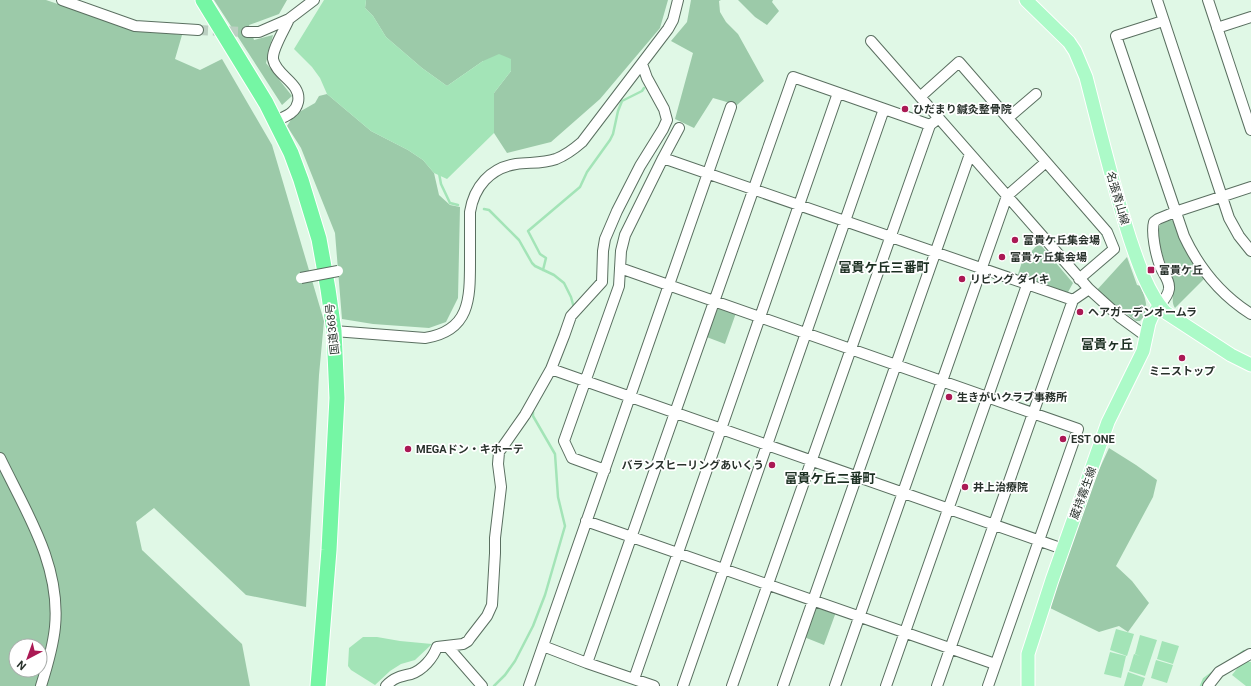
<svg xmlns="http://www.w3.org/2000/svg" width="1251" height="686" font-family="Roboto,'Noto Sans JP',sans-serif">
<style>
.green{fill:#9ccaa9;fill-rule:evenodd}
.water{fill:#a3e4b7}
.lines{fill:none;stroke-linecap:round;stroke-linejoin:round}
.stream{stroke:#a3e4b7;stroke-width:2.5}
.minor-tunnel{stroke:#bbd0c1;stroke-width:10;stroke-dasharray:10 5;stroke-linecap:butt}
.minor-casing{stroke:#5a6f60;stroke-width:12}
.major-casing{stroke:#fff;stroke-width:15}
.highway-casing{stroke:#fff;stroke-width:17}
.minor{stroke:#fff;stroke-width:10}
.major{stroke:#acfac8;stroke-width:13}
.highway{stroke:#75f6a4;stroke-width:15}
.minor-bridge-casing{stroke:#5a6f60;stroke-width:12;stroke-linecap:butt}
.minor-bridge{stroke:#fff;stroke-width:10}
.poi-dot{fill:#aa1954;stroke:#fff;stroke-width:1.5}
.labels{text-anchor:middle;stroke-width:3.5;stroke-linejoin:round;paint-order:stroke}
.poi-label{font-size:11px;font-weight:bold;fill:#29322c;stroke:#fff;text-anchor:start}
.street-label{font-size:11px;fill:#29322c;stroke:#fff}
.quarter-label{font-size:13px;font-weight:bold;fill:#1c2f22;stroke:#fff}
</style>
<rect width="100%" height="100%" fill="#e0f8e6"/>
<path class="green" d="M0,0H46L126,27L182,35L175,59L200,70L222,59L272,145L324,321L319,375L306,607L246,595L154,508L136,522L142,550L242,644L250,686H0ZM16,646H40V670H16Z
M214,0H287L279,14L249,25L254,40L273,35L266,63L292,96L282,105Z
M366,0H668L660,28L600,99L551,142L507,153L494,133V93L511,71L483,61L447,86L422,68L386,37L373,16L365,8Z
M691,0H721L719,1L720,12L726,22L738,34L764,81L737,105L713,98L694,128L675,119L693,53L671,41L687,22Z
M738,0H773L772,2L779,11L767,25L755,17Z
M327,94L371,131L408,150L423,160L434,173L439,195L450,205L460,207L458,298L446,322L429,328L373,324L342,319L335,233L301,148L287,126L294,115L315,103L319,96Z
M1167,220H1171L1174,221L1181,239L1205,278L1175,308C1170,301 1175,291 1173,283C1172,277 1168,271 1166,265C1162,256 1156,234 1160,225Z
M1039,243L1073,283L1067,294L1017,277L1022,262Z
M1127,257L1137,285L1141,286C1145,299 1151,310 1140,321H1136L1096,291Z
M719,306L736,313L725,344L704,336L714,309Z
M1109,448L1136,465L1157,480L1153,497L1116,566L1132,581L1149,603L1128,632L1119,626L1099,632L1048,607C1066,553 1085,499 1109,448Z
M819,606L836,612L824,645L804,637L814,609Z"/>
<path class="water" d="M324,0H366L365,8L373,16L386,37L422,68L447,86L483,61L499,54L511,59V71L494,93V133L447,179L434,173L423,160L408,150L371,131L327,94L320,78L312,67L294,49Z
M1116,629L1134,634L1127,656L1110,650Z
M1140,635L1157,640L1145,676L1129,671L1134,654L1140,656L1135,654Z
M363,637H377L400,641L432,644L415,660L401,664L390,671L375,685L351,670L348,666L349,648Z
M1162,641L1179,646L1173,664L1157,659Z
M1110,652L1126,656L1121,678L1104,674Z
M1156,660L1173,665L1167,683L1151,678Z
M1243,661L1251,662V686H1246L1232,675Z
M1128,672L1145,678L1142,686H1124Z"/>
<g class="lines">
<path class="stream" d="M439,173L441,184L450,203L458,205
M484,209L489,210L519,240L532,263L535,266L554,275L564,283L571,297L574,308
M543,270L546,258L540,254L528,231L580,187L587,172L610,140L613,134L618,111L622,101L642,91L644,88
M1236,657L1244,651
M494,686L505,675L515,661L533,626L545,595L565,526L558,497L555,454L533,416V410
M1201,686L1204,679L1212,673"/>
<path class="minor-tunnel" d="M198,30L247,32"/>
<defs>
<path id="minor" d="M62,0L135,26L198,30
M1157,0L1229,218L1239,236L1251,251
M1208,0L1251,130
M1163,21L1116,36L1184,236C1199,268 1221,295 1251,314
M1217,28L1251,17
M247,32H259L289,19L314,0
M871,41L1089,289L1121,318L1147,337
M920,97L959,62L1107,232L1114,249L1079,279
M1008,118L1036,94
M276,121C281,118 288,116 292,112C296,109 297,106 298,102C302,83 276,76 273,59C272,49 285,29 289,19
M663,158L679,128
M620,268L1078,429L988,686
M1159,306C1163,301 1168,296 1169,289C1170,280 1163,274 1160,266C1156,255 1151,233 1154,222L1158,219L1175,212L1251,187
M334,331L425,338C470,331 470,299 470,262C470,246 470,229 470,212C474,187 490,168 516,164C529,162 542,164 556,159C566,155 574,149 582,142L668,29L673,20L678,0
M551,369L1063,549
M0,458C26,512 61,565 55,627C53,647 47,667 41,686
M605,470L572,458L564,441L619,286L621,251L625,235L663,158L1073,300
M586,521L995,664
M543,646L587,663L654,686
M448,647L482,686
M587,663L793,77L930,125
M634,679L838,93
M386,686C393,678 401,676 411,674C423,670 433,658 437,647L463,644L468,641L470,638L487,616L492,605L495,553V538L501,487L498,464L499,452L525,415L551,369L564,336L571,316L602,282L603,251L605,239L617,211L640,166L663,129L667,120L664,109L647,78L642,64
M529,686L731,107
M683,686L884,109
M732,686L930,125L939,118
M783,686L970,154
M835,686L1007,196L1046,162
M886,686L1027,285
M937,686L1073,300L1089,289
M1208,686L1219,672L1250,654"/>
<path id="major" d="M1026,0L1069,42L1075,51L1086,77C1100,131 1113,186 1130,239C1138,263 1148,293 1165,312L1231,355L1251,365
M1028,686V654L1052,580L1108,422L1143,351L1149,323L1152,316L1159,306"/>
<path id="highway" d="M203,0L266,103L291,153L301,180L319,239L328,289L334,331L337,398L329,550L318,686"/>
</defs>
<use href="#minor" class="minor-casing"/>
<use href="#major" class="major-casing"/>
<use href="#highway" class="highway-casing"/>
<use href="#minor" class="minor"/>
<use href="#major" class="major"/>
<use href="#highway" class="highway"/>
<defs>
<path id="minor-bridge" d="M301,278L338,271"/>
</defs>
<use href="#minor-bridge" class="minor-bridge-casing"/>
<use href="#minor-bridge" class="minor-bridge"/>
</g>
<g class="poi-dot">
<circle cx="905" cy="109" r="4"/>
<circle cx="1015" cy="240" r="4"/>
<circle cx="1002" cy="257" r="4"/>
<rect x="1147" y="266" width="8" height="8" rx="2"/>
<circle cx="962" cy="279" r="4"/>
<circle cx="1080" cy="312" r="4"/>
<circle cx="1182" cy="358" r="4"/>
<circle cx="949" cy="397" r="4"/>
<circle cx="1063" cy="439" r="4"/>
<circle cx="408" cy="449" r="4"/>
<circle cx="772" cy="465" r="4"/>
<circle cx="965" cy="487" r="4"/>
</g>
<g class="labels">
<g class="poi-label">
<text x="913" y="113">ひだまり鍼灸整骨院</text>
<text x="1023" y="244">富貴ケ丘集会場</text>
<text x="1010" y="261">富貴ヶ丘集会場</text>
<text x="1159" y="274">富貴ケ丘</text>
<text x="970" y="283">リビング ダイキ</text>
<text x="1088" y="316">ヘアガーデンオームラ</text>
<text x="1182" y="375" text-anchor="middle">ミニストップ</text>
<text x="957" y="401">生きがいクラブ事務所</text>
<text x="1071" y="443">EST ONE</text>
<text x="416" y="453">MEGAドン・キホーテ</text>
<text x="764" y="469" text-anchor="end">バランスヒーリングあいくう</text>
<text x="973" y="491">井上治療院</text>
</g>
<g class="street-label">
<text transform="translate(1118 198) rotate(74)" y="4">名張青山線</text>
<text transform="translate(332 329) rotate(-96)" y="4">国道368号</text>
<text transform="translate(1083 493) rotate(-70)" y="4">蔵持霧生線</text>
</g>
<g class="quarter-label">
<text x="884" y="272">富貴ケ丘三番町</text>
<text x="1107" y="349">富貴ヶ丘</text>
<text x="830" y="483">富貴ケ丘二番町</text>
</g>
</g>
<g transform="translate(28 658) rotate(221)"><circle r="19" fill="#ffffff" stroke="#a9adab"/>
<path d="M0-3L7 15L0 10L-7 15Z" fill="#aa1954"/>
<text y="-6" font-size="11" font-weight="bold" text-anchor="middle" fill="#29322c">N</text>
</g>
</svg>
